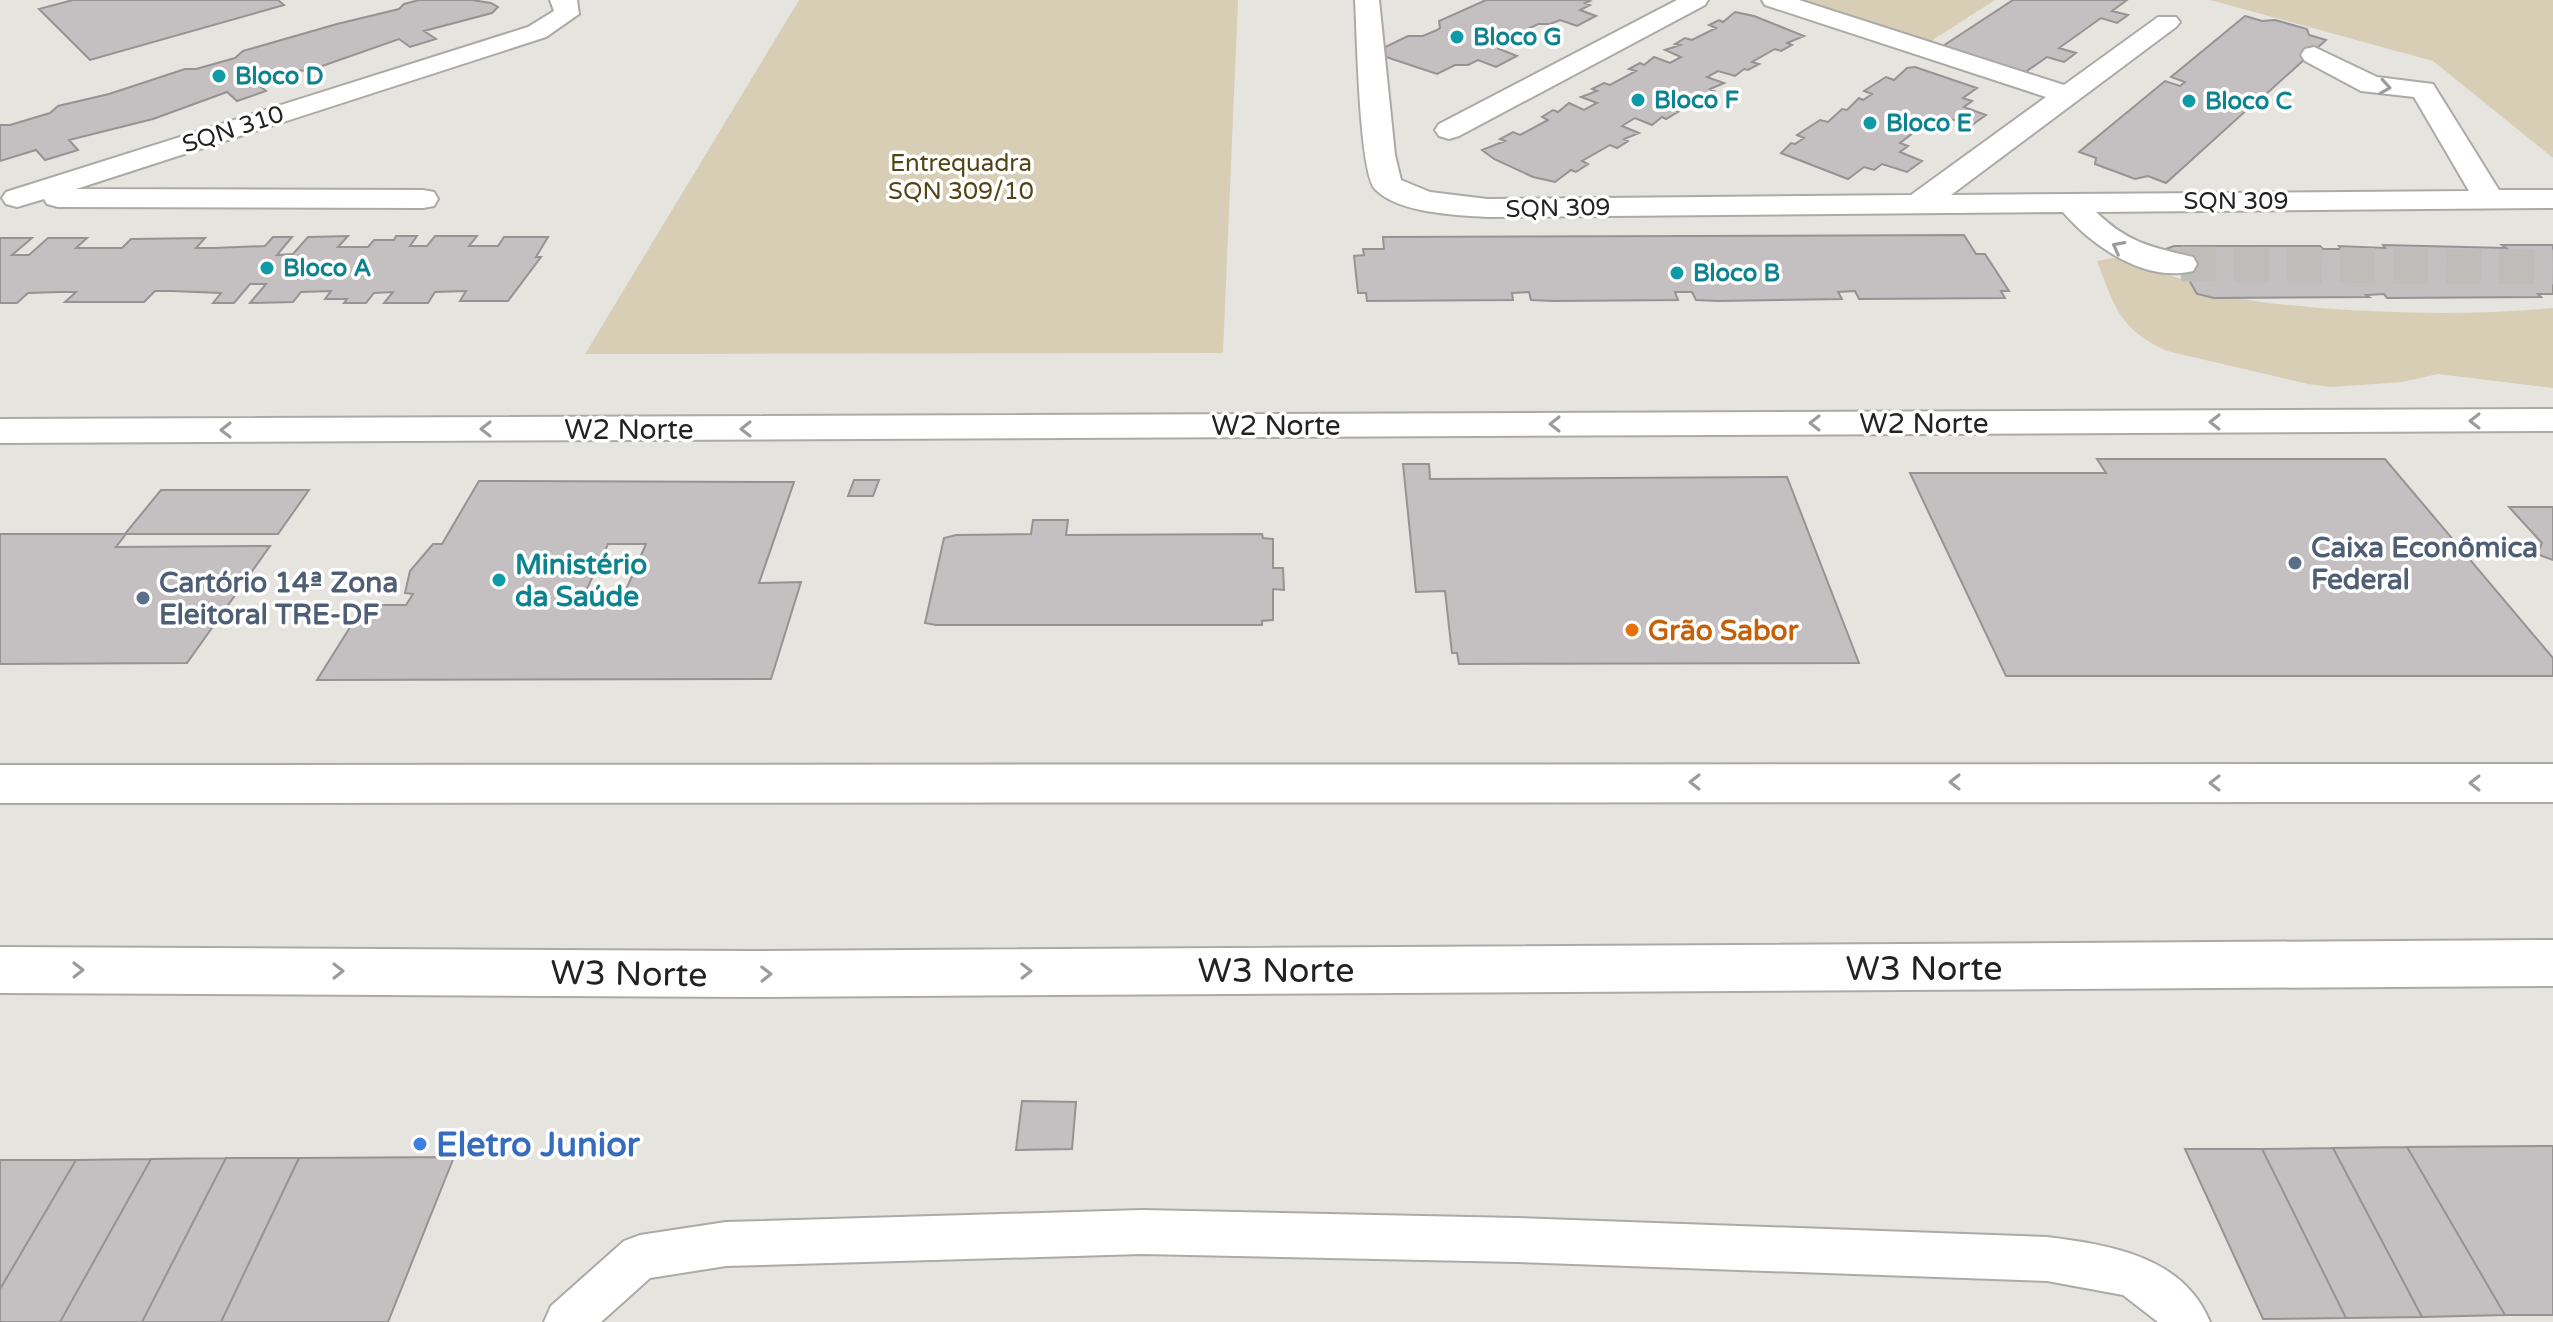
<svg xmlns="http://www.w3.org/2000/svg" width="2553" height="1322" font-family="'Varela Round',sans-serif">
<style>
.green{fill:#d8ceb5}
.building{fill:#c4bfc1;stroke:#979294;stroke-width:2;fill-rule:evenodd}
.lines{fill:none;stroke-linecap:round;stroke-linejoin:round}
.minor-tunnel{stroke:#bfbdb9;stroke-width:35;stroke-dasharray:35 18;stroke-linecap:butt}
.service-casing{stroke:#acaaa6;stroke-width:4}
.minor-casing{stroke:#acaaa6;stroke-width:4}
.tertiary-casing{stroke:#acaaa6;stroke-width:4}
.primary-casing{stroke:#acaaa6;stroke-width:4}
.service{fill:#fff;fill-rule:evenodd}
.minor{fill:#fff;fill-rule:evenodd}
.tertiary{fill:#fff;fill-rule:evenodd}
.primary{fill:#fff;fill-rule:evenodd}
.oneway{stroke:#9c9c9b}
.culture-dot{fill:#0f9aa8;stroke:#fff;stroke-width:3}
.service-dot{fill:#5c6f8a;stroke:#fff;stroke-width:3}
.food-dot{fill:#e8710a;stroke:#fff;stroke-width:3}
.shop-dot{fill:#3f7fe0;stroke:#fff;stroke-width:3}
.labels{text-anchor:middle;stroke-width:7;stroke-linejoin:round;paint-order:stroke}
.far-culture-label{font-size:24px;font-weight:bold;fill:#0d838f;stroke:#fff;text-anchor:start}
.far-street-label{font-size:24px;fill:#222220;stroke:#fff}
.far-park-label{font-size:24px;fill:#544315;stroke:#fff}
.street-label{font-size:28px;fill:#222220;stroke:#fff}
.service-label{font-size:28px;font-weight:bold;fill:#4e5e75;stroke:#fff;text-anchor:start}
.culture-label{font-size:28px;font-weight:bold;fill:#0d838f;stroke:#fff;text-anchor:start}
.food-label{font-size:28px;font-weight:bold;fill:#c56008;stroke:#fff;text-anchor:start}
.near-street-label{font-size:34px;fill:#222220;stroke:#fff}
.near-shop-label{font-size:34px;font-weight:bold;fill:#366cbe;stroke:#fff;text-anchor:start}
</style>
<rect width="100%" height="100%" fill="#e6e4df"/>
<path class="green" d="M799,0H1238L1223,353L585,354Z
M1773,0H1995L1922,47Z
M2210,0H2553V158L2433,61Z
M2113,258C2153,264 2193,288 2235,297C2263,304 2292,305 2320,308C2398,314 2475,315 2553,308V388L2438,374L2402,382L2331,387L2308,384L2167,351C2119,329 2115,307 2097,261Z"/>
<path class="building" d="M73,0H278L284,5L90,60L39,9Z
M419,0H472L491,3L498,7L492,13L424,31L436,39L410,47L399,39L308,71L295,70L256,83L266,91L237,101L227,92L153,119L69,140L78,150L45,160L36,150L0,161V125H10L50,113L58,106L109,94L185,69H196L235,58L243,51L337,24L399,9L404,4Z
M1486,0H1587L1590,1L1585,3L1590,5L1580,10L1596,16L1577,26L1560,20L1550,24H1538L1507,39L1504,42L1509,44L1499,49L1517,56L1496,67L1478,60L1468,65H1455L1437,74L1386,57L1385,47L1408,36H1423L1437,30L1440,28L1439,21Z
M2013,0H2127L2112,11L2128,15L2117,23L2101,18L2059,48L2076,53L2064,62L2047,57L2024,73L1943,46Z
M1735,12L1754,16L1804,36L1787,43L1792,45L1781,51L1775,49L1752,62L1759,64L1748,70L1744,69L1735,76L1718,71L1707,77L1724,83L1710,89L1714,91L1704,97L1697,94L1671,109L1678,112L1666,119L1662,117L1652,125L1635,118L1622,126L1639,133L1624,139L1628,141L1617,148L1610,145L1582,161L1588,164L1576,172L1571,170L1555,182L1533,177L1494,159L1482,150L1505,141L1500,139L1513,132L1520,135L1548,120L1542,117L1553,110L1558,112L1569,103L1584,110L1597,103L1581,97L1597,91L1592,89L1604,83L1610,85L1636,71L1629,69L1640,63L1644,65L1654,57L1670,63L1681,57L1665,50L1680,45L1675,44L1685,38L1692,40L1716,28L1709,25L1719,20L1723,22Z
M2245,16L2262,21L2275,20L2307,29L2309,35L2326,40L2255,104L2240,99L2235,103L2249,108L2166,183L2148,176L2135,179L2095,164L2096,158L2079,152L2165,81L2180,86L2185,82L2171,77Z
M1915,67L1977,88L1963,98L1972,101L1964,107L1986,115L1972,125L1947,118L1940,124L1930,120L1900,143L1908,146L1900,152L1922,161L1907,172L1882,164L1874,170L1864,167L1848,179L1781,153L1791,143L1795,144L1804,138L1797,135L1820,120L1828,122L1842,109L1847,110L1859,98L1863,100L1872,94L1864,91L1886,77L1894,80L1907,68Z
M1964,235L1976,254H1985L2009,291H2001L2005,298L1859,299L1855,291L1838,292L1842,299L1718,301L1696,300L1692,292H1675L1678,300L1553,301L1531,300L1529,292L1512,293L1513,300L1367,301L1366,293H1358L1354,256L1364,255L1363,249H1384L1383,237Z
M348,236L338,247H368L374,240H394L396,236H417L410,246H427L435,236H477L469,246H498L504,237H548L536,257H541L508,301H460L466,291L435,292L428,303H384L393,292L374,293L366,303H344L347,299H325L331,291L301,292L293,302L250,303L266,284H250L234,303H213L221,293L172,291H155L144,302H65L76,292H60L28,293L17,303H0V238H32L12,255H29L48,238H87L76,248H122L131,239L205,238L196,248H214L265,246L273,237H292L277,255L293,254L308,237Z
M2383,245L2506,248L2502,245H2553V294H2538L2541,297L2387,298L2384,294L2366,295L2369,297L2214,298L2197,294L2185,273L2163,250L2174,246H2320L2323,249H2341L2339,246L2385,248Z
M2097,459H2385L2553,658V676H2006L1910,473H2106Z
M1403,464H1429L1430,479L1787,477L1859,663L1459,664L1457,653H1452L1445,591L1416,592Z
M854,480H879L873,496H848Z
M479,481L794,482L759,583L801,582L771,679L317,680L364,605H406L413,594L405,593L410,571L433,544H442ZM608,544H646L625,592L585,593Z
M161,490H309L278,534H126L116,547L270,546L187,663L0,664V534H125Z
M2509,507H2553V560L2537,554L2542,543Z
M1033,520H1068L1066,535L1262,534L1263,538L1273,539V568H1283L1284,590L1273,589V620L1262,621V625H936L925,623L944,538L956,535L1031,534Z
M1022,1101L1076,1102L1072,1149L1016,1150Z
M2553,1146V1315H2505L2407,1147Z
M2407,1147L2505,1315L2422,1317L2333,1148Z
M2333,1148L2422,1317L2346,1318L2262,1149Z
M2185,1149H2262L2346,1318L2263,1319Z
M454,1157L388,1322H221L299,1158Z
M226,1158H299L221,1322H142Z
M226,1158L142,1322H60L151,1159Z
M151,1159L60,1322H0V1289L76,1160Z
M0,1160H76L0,1289Z"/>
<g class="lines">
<path class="minor-tunnel" d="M2181,264L2553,267"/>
<defs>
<path id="service" d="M1142,1210L1517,1218L2047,1237C2110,1245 2183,1256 2210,1322H2158L2123,1295L2047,1281L1517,1262L1142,1254L726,1266L650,1278L601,1322H544L551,1306L624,1241L640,1235L726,1222Z"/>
<path id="minor" d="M550,0H577L579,14L546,37L76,189L423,190L434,192L438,199L434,206L423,208L58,207L47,204L44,199L17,207L6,204L2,198L6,192L528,27L554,11Z
M1355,0H1379L1395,155L1401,180L1430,192L1487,199L1911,195L2046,97L1765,5L1762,0H1799L2064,85L2158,17H2176L2180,22L2176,27L1951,195L2469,191L2414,97L2361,91L2305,61L2301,55L2305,49L2314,47L2377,77L2433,84L2499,190H2553V208L2096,212C2128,243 2151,247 2193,257L2197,264L2193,271C2145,283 2092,246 2063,212L1487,217C1456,215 1397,213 1375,189C1359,172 1357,31 1355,0Z
M1677,0H1708L1705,5L1459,136L1449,139L1439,136L1435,130L1439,124Z"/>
<path id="tertiary" d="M2553,409V431L0,443V419Z"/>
<path id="primary" d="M2553,764V802L0,803V765Z
M2553,940V986L749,997L0,993V947L749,951Z"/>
</defs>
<use href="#service" class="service-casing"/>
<use href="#minor" class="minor-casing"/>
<use href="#tertiary" class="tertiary-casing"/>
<use href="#primary" class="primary-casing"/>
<use href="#service" class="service"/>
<use href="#minor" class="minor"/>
<use href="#tertiary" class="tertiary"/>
<use href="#primary" class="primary"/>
</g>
<defs><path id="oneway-chevron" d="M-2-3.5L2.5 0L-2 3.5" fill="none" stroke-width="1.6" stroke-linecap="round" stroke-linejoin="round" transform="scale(2)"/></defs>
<g class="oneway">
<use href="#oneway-chevron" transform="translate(2385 87) rotate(9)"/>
<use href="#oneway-chevron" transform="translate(2118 247) rotate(-152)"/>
<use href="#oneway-chevron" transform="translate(2475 421) rotate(180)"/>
<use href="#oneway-chevron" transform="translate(2215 422) rotate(180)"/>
<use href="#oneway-chevron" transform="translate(1815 423) rotate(180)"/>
<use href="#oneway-chevron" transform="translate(1555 424) rotate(180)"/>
<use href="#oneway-chevron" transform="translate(486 429) rotate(180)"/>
<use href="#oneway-chevron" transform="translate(746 429) rotate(180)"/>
<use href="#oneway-chevron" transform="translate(226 430) rotate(180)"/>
<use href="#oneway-chevron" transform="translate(1695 782) rotate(-180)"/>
<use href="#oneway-chevron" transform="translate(1955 782) rotate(-180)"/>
<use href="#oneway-chevron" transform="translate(2215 783) rotate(-180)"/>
<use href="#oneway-chevron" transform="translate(2475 783) rotate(-180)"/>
<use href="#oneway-chevron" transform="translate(78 970)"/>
<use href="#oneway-chevron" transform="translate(338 971)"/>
<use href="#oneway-chevron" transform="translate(1026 971) rotate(-1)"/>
<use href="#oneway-chevron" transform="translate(766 974) rotate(-1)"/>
</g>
<g class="culture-dot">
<circle cx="1457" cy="37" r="8"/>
<circle cx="219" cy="76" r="8"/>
<circle cx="1638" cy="100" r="8"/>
<circle cx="2189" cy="101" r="8"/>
<circle cx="1870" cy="123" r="8"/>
<circle cx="267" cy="268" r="8"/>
<circle cx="1677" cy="273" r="8"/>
<circle cx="499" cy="580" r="8"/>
</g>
<g class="service-dot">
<circle cx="2295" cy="563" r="8"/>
<circle cx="143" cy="598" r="8"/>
</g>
<circle class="food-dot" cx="1632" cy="630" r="8"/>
<circle class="shop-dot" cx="420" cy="1144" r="8"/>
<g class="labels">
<g class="far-culture-label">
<text x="1473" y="45">Bloco G</text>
<text x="235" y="84">Bloco D</text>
<text x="1654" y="108">Bloco F</text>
<text x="2205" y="109">Bloco C</text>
<text x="1886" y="131">Bloco E</text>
<text x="283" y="276">Bloco A</text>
<text x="1693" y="281">Bloco B</text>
</g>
<g class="far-street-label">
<text transform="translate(233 129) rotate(-18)" y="8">SQN 310</text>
<text x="2236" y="209">SQN 309</text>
<text transform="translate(1558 208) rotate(-1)" y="8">SQN 309</text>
</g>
<g class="far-park-label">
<text x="961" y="171">Entrequadra<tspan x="961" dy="28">SQN 309/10</tspan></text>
</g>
<g class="street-label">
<text x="1924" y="433">W2 Norte</text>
<text x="1276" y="435">W2 Norte</text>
<text x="629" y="439">W2 Norte</text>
</g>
<g class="service-label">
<text x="2311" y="557">Caixa Econômica<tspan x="2311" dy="32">Federal</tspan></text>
<text x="159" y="592">Cartório 14ª Zona<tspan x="159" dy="32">Eleitoral TRE-DF</tspan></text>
</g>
<g class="culture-label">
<text x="515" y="574">Ministério<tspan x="515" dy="32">da Saúde</tspan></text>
</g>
<g class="food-label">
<text x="1648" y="640">Grão Sabor</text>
</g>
<g class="near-street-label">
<text x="1924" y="980">W3 Norte</text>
<text x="1276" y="982">W3 Norte</text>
<text transform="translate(629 973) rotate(1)" y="12">W3 Norte</text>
</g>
<g class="near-shop-label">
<text x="436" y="1156">Eletro Junior</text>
</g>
</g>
</svg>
